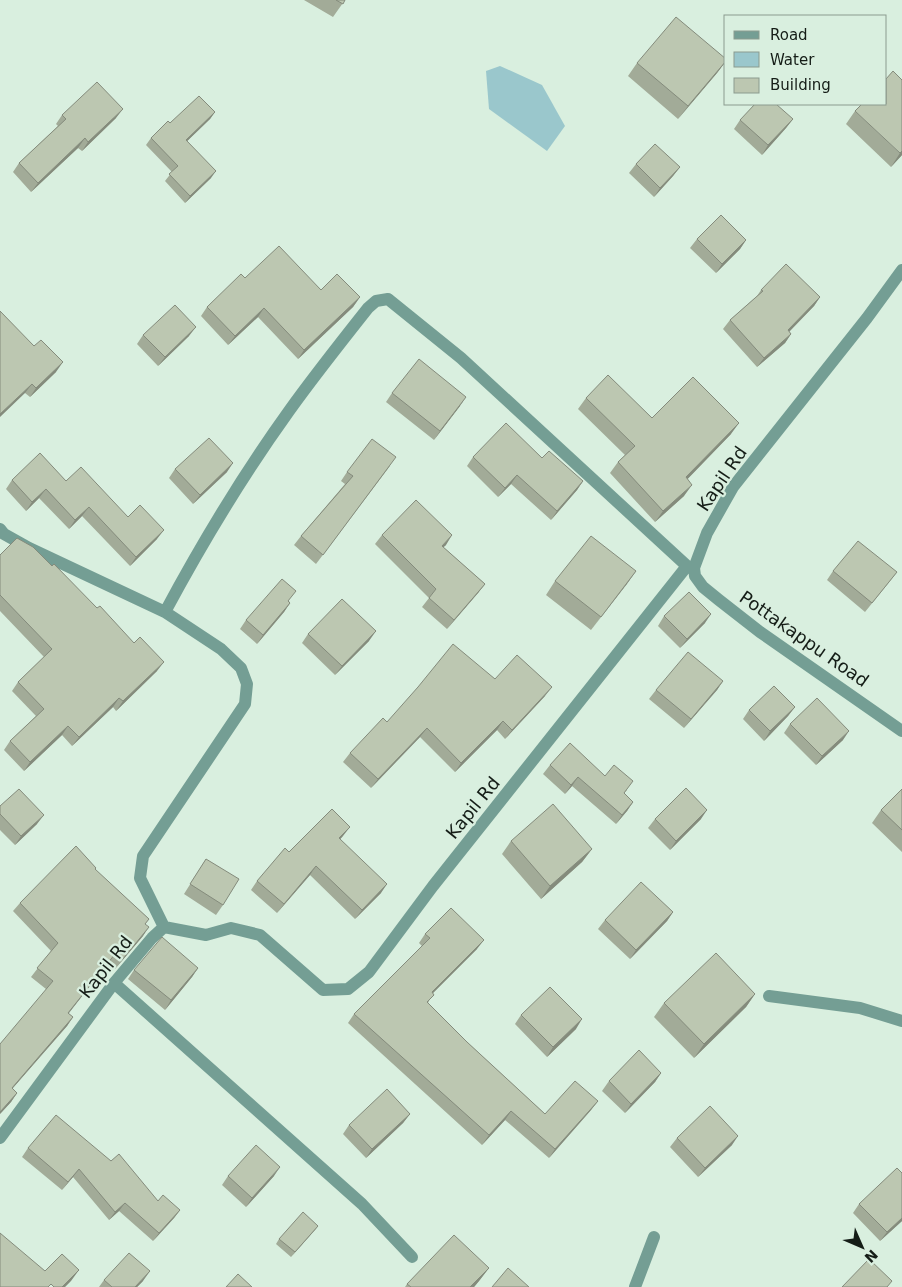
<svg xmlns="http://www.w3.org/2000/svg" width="902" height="1287" font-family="'DejaVu Sans',sans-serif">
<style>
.water{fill:#9ac7cc}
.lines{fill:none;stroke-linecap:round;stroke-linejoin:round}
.minor{stroke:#749e94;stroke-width:12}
.wall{fill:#a2ab98}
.shaded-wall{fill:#848b7c}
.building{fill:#bcc7b1;stroke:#848b7c}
.labels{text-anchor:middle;stroke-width:4.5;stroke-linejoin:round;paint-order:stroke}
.street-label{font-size:18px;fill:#151d17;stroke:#d9efdf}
</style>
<rect width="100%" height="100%" fill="#d9efdf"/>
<path class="water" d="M500,66L542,85L565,126L547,151L489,109L486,71Z"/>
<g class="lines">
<path class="minor" d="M0,529L4,534L29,548L165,612L221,649L241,668L247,684L245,704L143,856L140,878L164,927
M694,568L695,576L703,587L719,600L760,632L902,731
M165,612C202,543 243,475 289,411C314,376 341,342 368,308L376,301L388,299L461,358L687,566
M114,983L362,1204L412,1257
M769,996L860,1008L902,1021
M0,1138L114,983L152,938L164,927L206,935L231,928L260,935L323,990L348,989L369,972L433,886L687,566L694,568L707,533L733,487L867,318L902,270
M635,1287L654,1237"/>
</g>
<path class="wall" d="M304,0H345L333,17Z
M726,61L717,73L678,119L628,76L637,63Z
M855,111L902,155L891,167L846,124Z
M215,112L210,119L187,141L211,178L185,203L165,181L172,172L146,145L151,138L170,123Z
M62,115L116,118L82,151L78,148L31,192L13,172L19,163L58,126L56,124Z
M793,119L786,128L762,155L734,129L740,120Z
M636,164L680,167L673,176L654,197L629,173Z
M697,239L746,240L740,249L716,273L690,248Z
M321,290L360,297L353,307L298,359L258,317L228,345L201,316L207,307Z
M761,290L820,297L814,306L789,332L791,334L785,343L757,367L723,329L730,320L757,296Z
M0,311L56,372L30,397L25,393Z
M143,335L189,336L158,366L137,344Z
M392,393L460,406L434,440L386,402Z
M586,398L652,418L731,434L687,479L684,496L655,522L610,473L618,462L625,455L578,409Z
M473,457L542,458L583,481L577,490L551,520L511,484L498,497L467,466Z
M390,466L316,564L294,545L301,536L345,484L341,481L347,472Z
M175,469L227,472L193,504L169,478Z
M12,480L66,481L128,517L157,539L130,566L82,516L69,529L39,498L26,511L6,489Z
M382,535L446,545L443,547L485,584L478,593L447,629L422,607L429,598L375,544Z
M0,555L52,566L157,671L116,711L113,707L72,746L62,735L24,771L4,750L10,741L36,716L12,691L18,682L44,657L0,611Z
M636,571L591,630L546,595L555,581Z
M833,571L897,572L890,581L865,612L827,580Z
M289,601L290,603L284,612L257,644L240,629L246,620Z
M664,616L705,623L680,648L658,626Z
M308,634L369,641L335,675L302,643Z
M495,679L545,696L505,739L497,730L455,772L420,737L371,788L343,762L350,753L387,722Z
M723,681L717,690L684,728L649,699L656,690Z
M795,707L788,716L764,741L743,719L749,710Z
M790,724L843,740L816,765L784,733Z
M550,765L605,776L627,790L624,793L633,802L627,811L616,824L572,786L565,794L543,774Z
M902,789V852L872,823L881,810Z
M0,806L37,824L15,845L0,830Z
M655,819H701L670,850L648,828Z
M343,836L340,839L381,893L355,919L310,875L277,913L251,890L257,881L289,852Z
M511,841L592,849L582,862L541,899L502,854Z
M206,859L223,905L216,915L184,894Z
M95,870L149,919L145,924L143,936L115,969L108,963L68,1013L73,1017L67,1026L12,1089L17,1093L11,1102L0,1114L46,989L31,977L51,951L13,911L20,903Z
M673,912L667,921L630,959L598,929L605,920Z
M425,934L477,949L433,993L428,1003L467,1042L545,1114L598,1101L591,1110L549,1158L505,1120L482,1145L348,1023L354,1014L422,946L419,943Z
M198,968L192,977L165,1010L128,979L134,970Z
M755,994L746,1007L694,1058L654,1017L664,1003Z
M521,1015L576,1029L547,1057L515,1024Z
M661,1073L655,1082L625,1113L602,1091L609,1081Z
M410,1114L403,1123L366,1158L343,1134L349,1125Z
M677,1138L732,1145L698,1177L670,1147Z
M28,1148L158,1201L180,1210L174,1218L153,1241L119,1211L109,1220L73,1177L62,1190L22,1157Z
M902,1173V1221L880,1241L853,1213L859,1204Z
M228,1176H274L246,1207L222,1185Z
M318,1226L291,1257L276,1244L279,1239Z
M489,1268L479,1281L474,1287H405L407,1284Z
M104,1280L143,1281L137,1287H99Z"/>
<path class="shaded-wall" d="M726,61L717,73L678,119L688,106Z
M123,109L116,118L82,151L88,142Z
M215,112L210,119L181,147L186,140Z
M793,119L786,128L762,155L768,145Z
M85,138L78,148L31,192L38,183Z
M902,151V155L891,167L900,153Z
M680,167L673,176L654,197L660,188Z
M216,171L211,178L185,203L190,196Z
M746,240L740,249L716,273L722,264Z
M360,297L353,307L298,359L304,350Z
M820,297L814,306L782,339L788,330Z
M264,308L258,317L228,345L235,336Z
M196,327L189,336L158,366L165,357Z
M791,334L785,343L757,367L764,358Z
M63,362L56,372L30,397L36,388Z
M32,384L25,393L0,417V414Z
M466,397L460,406L434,440L440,431Z
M739,423L731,434L678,489L686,477Z
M233,463L227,472L193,504L200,495Z
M517,475L511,484L498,497L505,488Z
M583,481L577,490L551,520L557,511Z
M692,485L684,496L655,522L663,511Z
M46,489L39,498L26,511L32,502Z
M89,507L82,516L69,529L75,520Z
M164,530L157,539L130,566L136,557Z
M452,535L446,545L435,555L442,546Z
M636,571L627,584L591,630L601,617Z
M485,584L478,593L447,629L454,620Z
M290,603L284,612L257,644L263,635Z
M711,614L705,623L680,648L687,639Z
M376,631L369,641L335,675L342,666Z
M164,662L157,671L116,711L123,701Z
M723,681L717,690L684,728L691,719Z
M552,687L545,696L505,739L512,730Z
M119,698L113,707L72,746L79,737Z
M795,707L788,716L764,741L770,731Z
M503,721L497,730L455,772L461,763Z
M68,726L62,735L24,771L30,762Z
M427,728L420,737L371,788L378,779Z
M849,731L843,740L816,765L822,756Z
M578,777L572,786L565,794L571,785Z
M633,802L627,811L616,824L622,815Z
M707,810L701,819L670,850L676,841Z
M44,815L37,824L15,845L21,836Z
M350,827L343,836L333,847L339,838Z
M592,849L582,862L541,899L550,886Z
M316,866L310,875L277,913L284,904Z
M387,884L381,893L355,919L362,910Z
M673,912L667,921L630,959L636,950Z
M149,927L143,936L115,969L122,960Z
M484,940L477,949L425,1001L432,992Z
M115,954L108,963L62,1022L68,1013Z
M198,968L192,977L165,1010L171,1000Z
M755,994L746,1007L694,1058L704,1044Z
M73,1017L67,1026L5,1097L12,1088Z
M582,1019L576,1029L547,1057L553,1047Z
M661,1073L655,1082L625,1113L631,1104Z
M17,1093L11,1102L0,1114V1112Z
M598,1101L591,1110L549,1158L555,1149Z
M511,1111L505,1120L482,1145L489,1135Z
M410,1114L403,1123L366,1158L372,1149Z
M738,1136L732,1145L698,1177L705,1168Z
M280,1167L274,1176L246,1207L252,1198Z
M79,1169L73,1177L62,1190L68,1182Z
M125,1203L119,1211L109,1220L115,1212Z
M180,1210L174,1218L153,1241L159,1233Z
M902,1218V1221L880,1241L887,1232Z
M318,1226L315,1230L291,1257L295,1252Z
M489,1268L479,1281L474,1287H470Z
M79,1270L71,1281L65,1287H62Z
M150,1271L143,1281L137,1287H135Z"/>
<path class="building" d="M336,0H345L343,4Z
M676,17L726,59V61L688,106L637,63Z
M893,71L902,80V151L900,153L855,111L862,104H886V79Z
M97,82L123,109L88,142L85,138L38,183L19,163L66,119L62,115Z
M199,96L215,112L186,140L216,171L190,196L169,174L178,166L151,138L168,121L170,123Z
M755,104H776L793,119L768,145L740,120Z
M655,144L680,167L660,188L636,164Z
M721,215L746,240L722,264L697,239Z
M279,246L321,290L337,274L360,297L304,350L264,308L235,336L207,307L241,274L245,278Z
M786,264L820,297L788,330L791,334L764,358L730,320L763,291L761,290Z
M175,305L196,327L165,357L143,335Z
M0,311L34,346L41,340L63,362L36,388L32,384L0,414Z
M419,359L466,397L440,431L392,393Z
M608,375L652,418L693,377L739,423L686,477L692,485L663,511L618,462L635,446L586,398Z
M506,423L542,458L549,451L583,481L557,511L517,475L505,488L473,457Z
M209,438L233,463L200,495L175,469Z
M372,439L396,457L323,555L301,536L353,476L347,472Z
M40,453L66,481L81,467L128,517L140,505L164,530L136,557L89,507L75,520L46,489L32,502L12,480Z
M416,500L452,535L442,546L485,584L454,620L429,598L436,589L382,535Z
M591,536L636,571L601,617L555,581Z
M17,538L33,547L52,566L54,564L97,608L100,606L134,643L140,637L164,662L123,701L119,698L79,737L68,726L30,762L10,741L44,709L18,682L52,649L0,595V555Z
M858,541L897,572L872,603L833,571Z
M282,579L296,591L288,601L290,603L263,635L246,620Z
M689,592L711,614L687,639L664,616Z
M342,599L376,631L342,666L308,634Z
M453,644L495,679L517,655L552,687L512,730L503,721L461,763L427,728L378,779L350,753L383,718L387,722L418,687Z
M688,652L723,681L691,719L656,690Z
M774,686L795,707L770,731L749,710Z
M817,698L849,731L822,756L790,724Z
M570,743L605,776L614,765L633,781L624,793L633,802L622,815L578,777L571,785L550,765Z
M686,788L707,810L676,841L655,819Z
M19,789L44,815L21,836L0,814V806Z
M902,789V830L881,810Z
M553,804L592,849L550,886L511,841Z
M332,809L350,827L339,838L387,884L362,910L316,866L284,904L257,881L285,848L289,852Z
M76,846L96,868L95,869L149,919L145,924L149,927L122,960L115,954L68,1013L73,1017L12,1088L17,1093L0,1112V1044L53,981L37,968L58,943L20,903Z
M206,859L239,879L223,905L190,884Z
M641,882L673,912L636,950L605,920Z
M451,908L484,940L432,992L434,995L427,1002L467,1042L545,1114L575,1081L598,1101L555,1149L511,1111L489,1135L354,1014L430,938L425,934Z
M162,937L198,968L171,1000L134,970Z
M716,953L755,994L704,1044L664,1003Z
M550,987L582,1019L553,1047L521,1015Z
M639,1050L661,1073L631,1104L609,1081Z
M387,1089L410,1114L372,1149L349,1125Z
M710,1106L738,1136L705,1168L677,1138Z
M56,1115L111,1161L119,1154L158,1201L163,1195L180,1210L159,1233L125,1203L115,1212L79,1169L68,1182L28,1148Z
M256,1145L280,1167L252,1198L228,1176Z
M897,1168L902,1173V1218L887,1232L859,1204Z
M303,1212L318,1226L295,1252L279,1239Z
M0,1233L45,1271L62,1254L79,1270L62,1287H54L51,1284L48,1287H0Z
M454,1235L489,1268L470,1287H411L407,1284Z
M129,1253L150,1271L135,1287H112L104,1280Z
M869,1259L892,1281L887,1287H842Z
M508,1268L529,1287H492Z
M238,1274L252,1287H226Z"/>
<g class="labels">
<g class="street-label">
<text transform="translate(722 479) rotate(-56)" y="6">Kapil Rd</text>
<text transform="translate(804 639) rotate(35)" y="6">Pottakappu Road</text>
<text transform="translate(473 808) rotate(-51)" y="6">Kapil Rd</text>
<text transform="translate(106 967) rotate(-52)" y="6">Kapil Rd</text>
</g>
</g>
<rect x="724" y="15" width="162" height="90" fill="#d9efdf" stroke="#8b9b8f"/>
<rect x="734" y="31" width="25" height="8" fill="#749e94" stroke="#8b9b8f"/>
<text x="770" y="40" font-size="15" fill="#151d17">Road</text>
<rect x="734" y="52" width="25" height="15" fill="#9ac7cc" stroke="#8b9b8f"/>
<text x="770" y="65" font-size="15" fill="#151d17">Water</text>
<rect x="734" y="78" width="25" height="15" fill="#bcc7b1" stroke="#8b9b8f"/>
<text x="770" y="90" font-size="15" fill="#151d17">Building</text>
<g transform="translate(862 1247) rotate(135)" stroke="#d9efdf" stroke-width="4" paint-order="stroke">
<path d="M0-4L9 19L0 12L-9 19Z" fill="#151d17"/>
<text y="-8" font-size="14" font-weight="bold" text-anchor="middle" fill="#151d17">N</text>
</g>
</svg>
